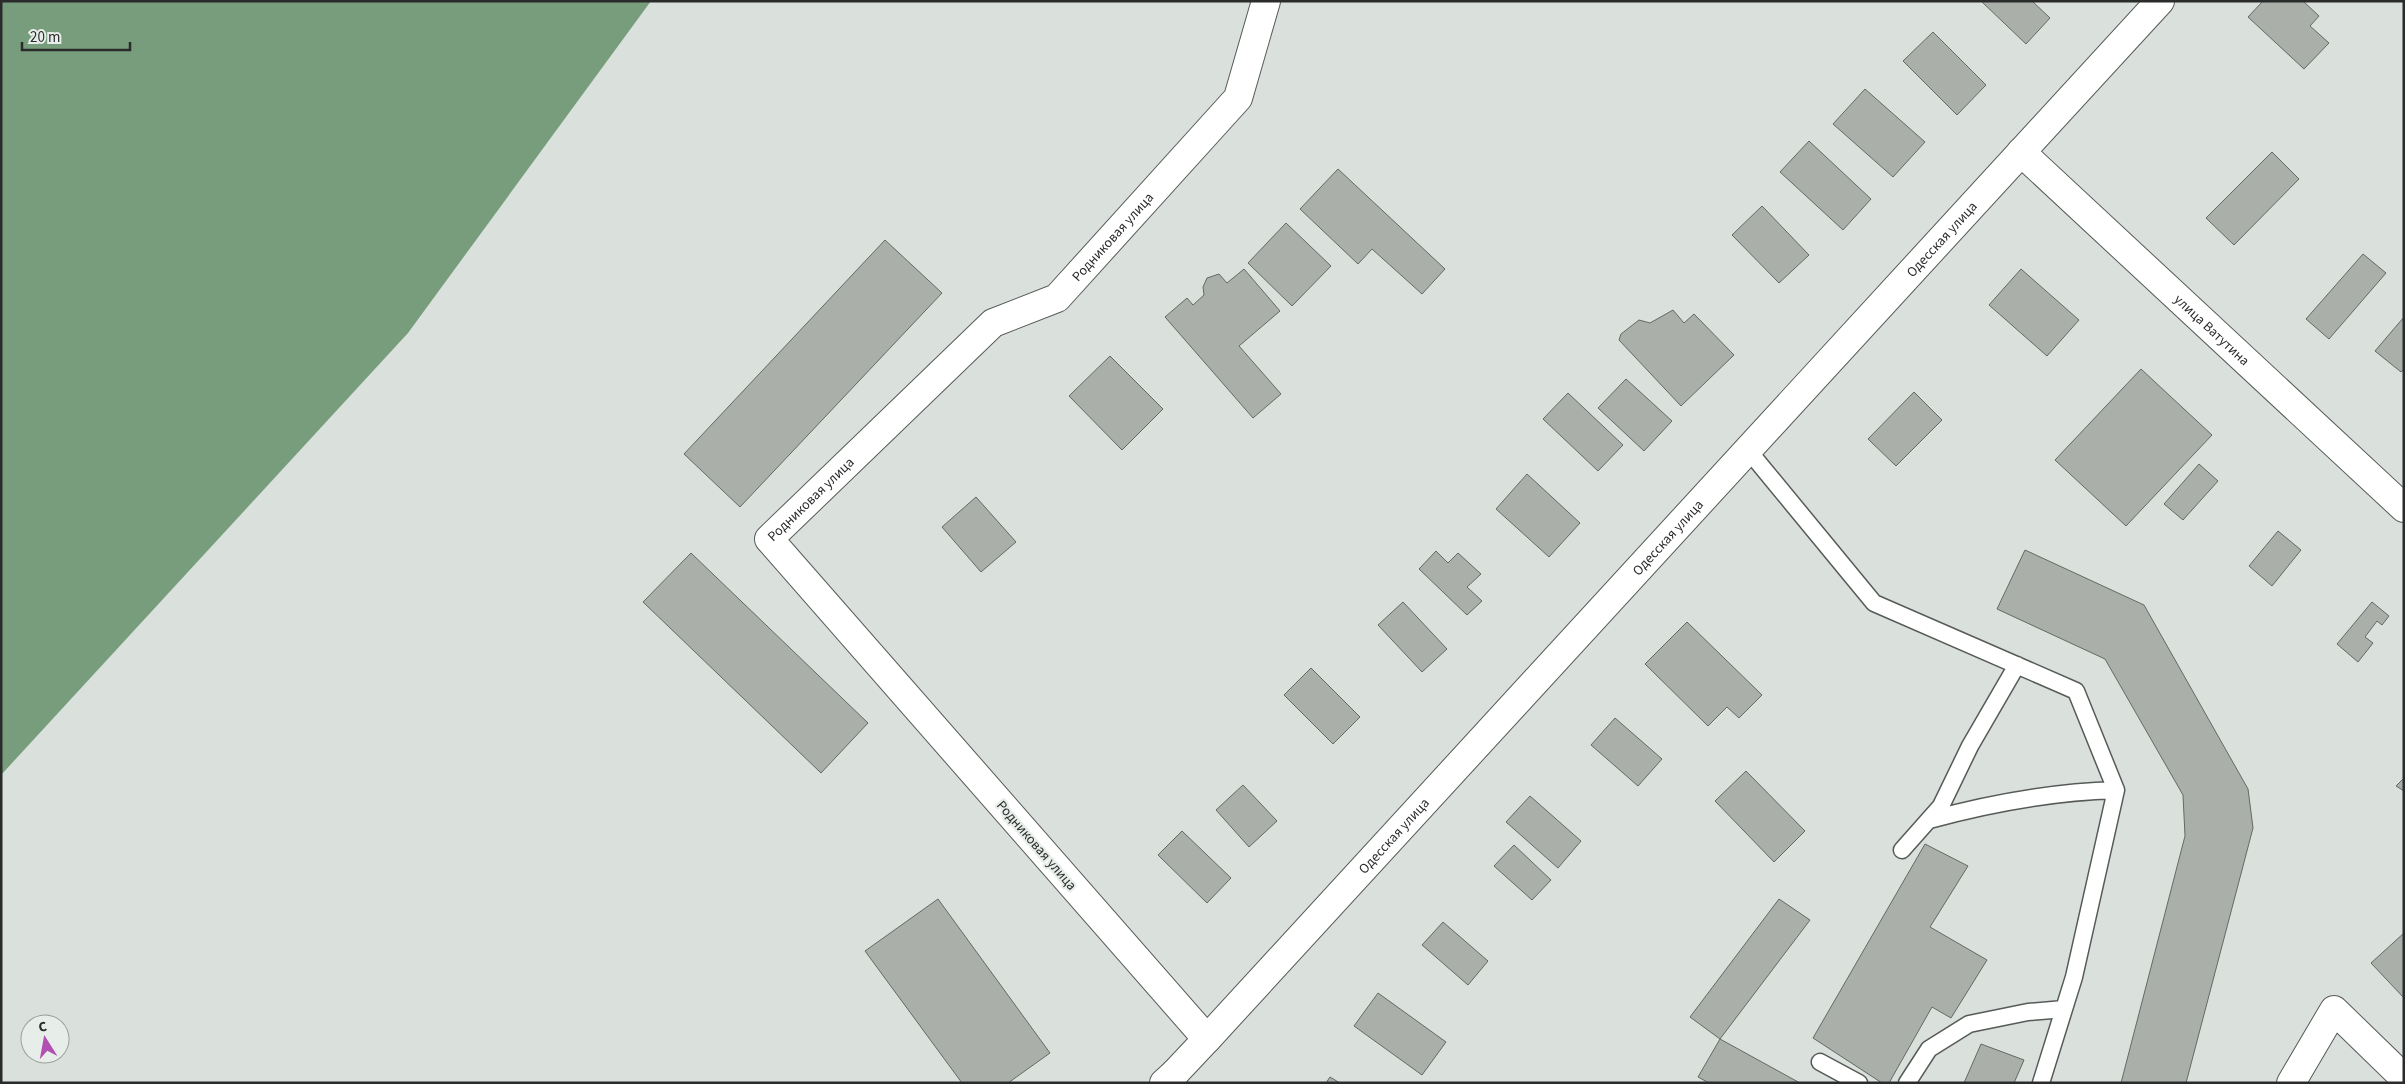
<svg xmlns="http://www.w3.org/2000/svg" width="2405" height="1084" font-family="'Source Sans 3',sans-serif">
<style>
.water{fill:#789d7d}
.building{fill:#aaafaa;stroke:#656965}
.lines{fill:none;stroke-linecap:round;stroke-linejoin:round}
.service-casing{stroke:#565b57;stroke-width:19}
.minor-casing{stroke:#565b57;stroke-width:30}
.secondary-casing{stroke:#565b57;stroke-width:30}
.service{stroke:#fff;stroke-width:16}
.minor{stroke:#fff;stroke-width:28}
.secondary{stroke:#fff;stroke-width:28}
.labels{text-anchor:middle;stroke-width:4.5;stroke-linejoin:round;paint-order:stroke}
.street-label{font-size:14px;fill:#2a2c2b;stroke:#e7ede8}
</style>
<rect width="100%" height="100%" fill="#dae0db"/>
<path class="water" d="M1,1H651L408,333L1,775Z"/>
<path class="building" d="M1981,1H2032L2050,18L2026,44Z
M2263,1H2303L2319,16L2310,26L2329,43L2304,69L2248,17Z
M1933,32L1986,85L1957,115L1903,61Z
M1865,89L1925,142L1893,177L1833,124Z
M1809,141L1871,199L1843,230L1780,172Z
M2272,152L2299,179L2234,245L2206,218Z
M1338,169L1445,269L1422,294L1372,249L1358,264L1300,209Z
M1762,206L1809,255L1779,283L1732,235Z
M1286,223L1331,266L1292,306L1248,263Z
M885,240L942,293L740,507L684,454Z
M2363,254L2386,273L2329,339L2306,319Z
M1244,269L1280,311L1239,346L1281,394L1253,418L1165,317L1187,298L1193,305L1204,295L1203,287L1207,278L1219,274L1227,283Z
M2021,269L2079,320L2047,356L1989,305Z
M1673,310L1684,323L1694,314L1734,355L1681,406L1619,340L1621,334L1639,320L1650,323Z
M2404,317V369L2401,372L2375,351Z
M1110,356L1163,409L1122,450L1069,396Z
M2141,369L2212,435L2126,526L2055,460Z
M1626,379L1672,421L1644,451L1598,408Z
M1914,392L1942,420L1896,466L1868,439Z
M1568,393L1623,445L1598,471L1543,419Z
M2199,464L2218,481L2183,520L2164,504Z
M1527,474L1580,523L1549,557L1496,509Z
M976,497L1016,542L981,572L942,527Z
M2278,531L2301,550L2272,586L2249,566Z
M2025,550L2144,605L2248,789L2253,828L2186,1083H2121L2185,836L2183,795L2105,659L1997,609Z
M1436,551L1448,563L1458,553L1481,574L1467,587L1482,601L1467,615L1419,569Z
M691,553L868,723L821,773L643,602Z
M1403,602L1447,649L1422,672L1378,625Z
M2372,602L2389,616L2382,625L2377,621L2365,637L2373,643L2358,662L2337,644Z
M1687,622L1762,695L1739,718L1727,707L1708,726L1645,664Z
M1311,668L1360,717L1333,744L1284,695Z
M1615,718L1662,759L1638,786L1591,745Z
M1746,771L1805,831L1774,862L1715,801Z
M2404,778V791L2396,786Z
M1243,785L1277,821L1249,847L1216,810Z
M1530,796L1581,841L1558,868L1506,822Z
M1182,831L1231,878L1207,903L1158,855Z
M1925,844L1968,866L1930,927L1987,960L1951,1018L1932,1007L1889,1083H1882L1813,1038Z
M1514,845L1551,880L1532,900L1494,866Z
M938,899L1050,1053L1008,1083H962L865,951Z
M1779,899L1810,920L1720,1039L1690,1017Z
M1443,922L1488,961L1468,985L1422,945Z
M2404,933V998L2371,963Z
M1378,993L1446,1042L1422,1075L1354,1026Z
M1720,1039L1800,1083H1709L1698,1077Z
M1981,1044L2024,1060L2014,1083H1964Z
M1330,1077L1340,1083H1326Z"/>
<g class="lines">
<defs>
<path id="service" d="M1748,450L1874,603L2076,691L2116,790L2074,977L2041,1083
M1929,820C1991,803 2052,792 2116,790
M1902,850L1941,806L1970,746L2017,665
M1820,1062L1859,1083
M1907,1083L1929,1049L1969,1024L2028,1012L2064,1009"/>
<g id="minor">
<path id="s1" d="M2021,152L2404,508"/>
<path id="s2" d="M1175,1073L1207,1039L769,539L993,323L1057,298L1238,98L1266,1"/>
<path d="M2291,1083L2334,1010L2404,1078"/>
</g>
<g id="secondary">
<path id="s3" d="M1207,1039L2160,1"/>
<path d="M1164,1083L1175,1073"/>
</g>
</defs>
<use href="#service" class="service-casing"/>
<use href="#minor" class="minor-casing"/>
<use href="#secondary" class="secondary-casing"/>
<use href="#service" class="service"/>
<use href="#minor" class="minor"/>
<use href="#secondary" class="secondary"/>
</g>
<g class="labels">
<g class="street-label">
<text dy="5" stroke="none"><textPath href="#s2" startOffset="1174">Родниковая улица</textPath></text>
<text dy="5" stroke="none"><textPath href="#s3" startOffset="1086">Одесская улица</textPath></text>
<text dy="5" stroke="none"><textPath href="#s1" startOffset="261">улица Ватутина</textPath></text>
<text dy="5" stroke="none"><textPath href="#s2" startOffset="769">Родниковая улица</textPath></text>
<text dy="5" stroke="none"><textPath href="#s3" startOffset="681">Одесская улица</textPath></text>
<text dy="5" stroke="none"><textPath href="#s3" startOffset="276">Одесская улица</textPath></text>
<text transform="translate(1037 845) rotate(49)" y="5">Родниковая улица</text>
</g>
</g>
<rect width="2405" height="1084" fill="none" stroke="#2a2c2b" stroke-width="5"/>
<g transform="translate(45 1039) rotate(349)"><circle r="24" fill="#e7ede8" stroke="#9ba09c"/>
<path d="M0-4L9 19L0 12L-9 19Z" fill="#b34eb3"/>
<text y="-8" font-size="14" font-weight="bold" text-anchor="middle" fill="#2a2c2b">С</text>
</g>
<path d="M22 42v8h108v-8" fill="none" stroke="#2a2c2b" stroke-width="2.5"/>
<text x="30" y="42" font-size="15" fill="#2a2c2b" stroke="#e7ede8" stroke-width="4" paint-order="stroke">20 m</text>
</svg>
